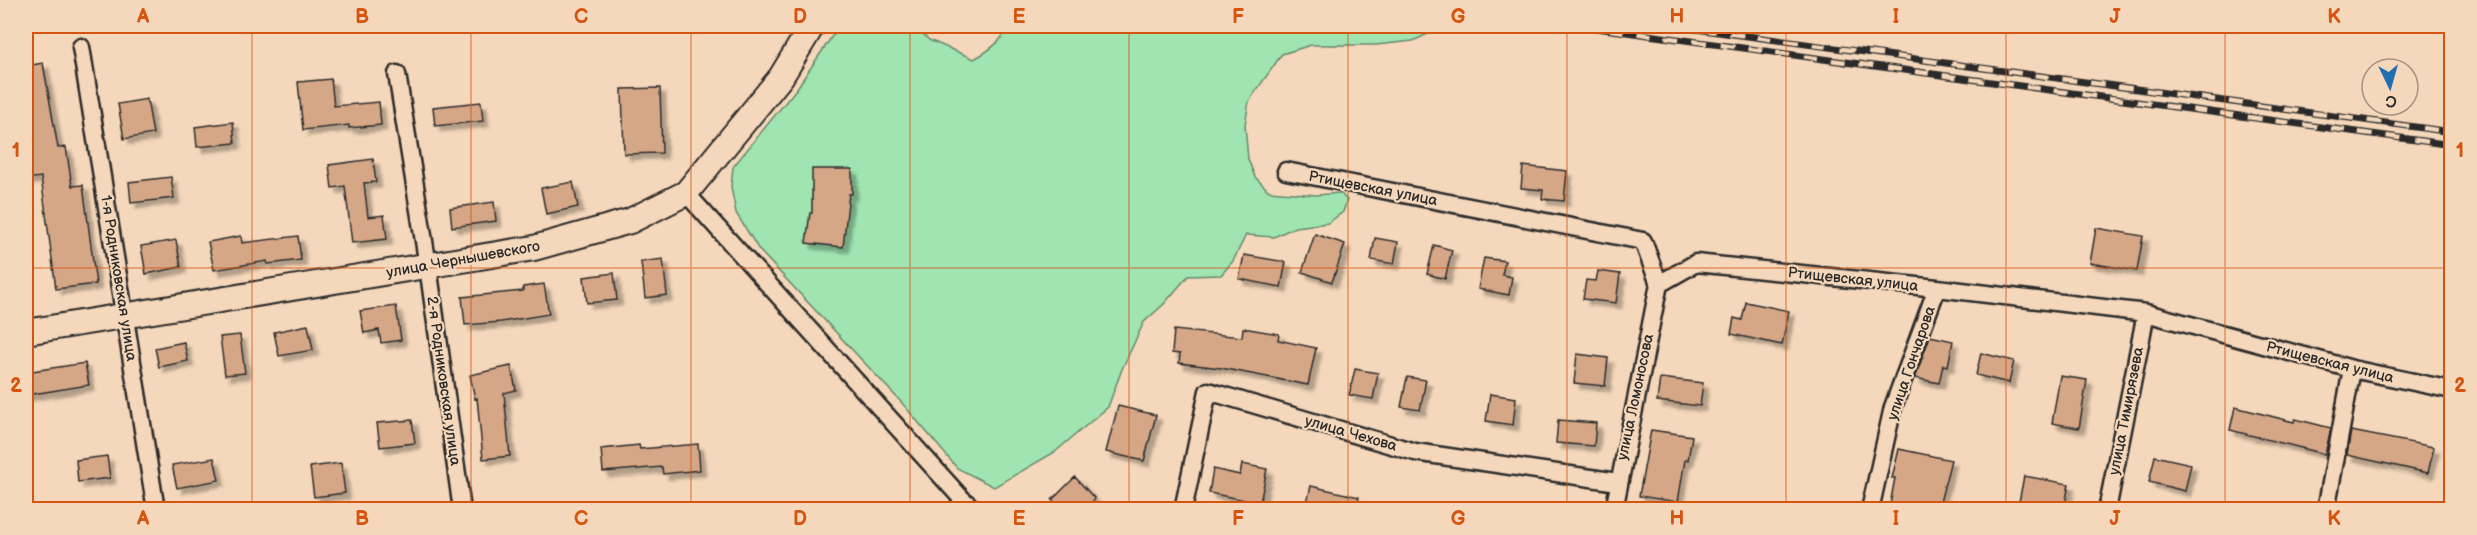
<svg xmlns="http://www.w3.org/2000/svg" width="2477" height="535" font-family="'Balsamiq Sans',sans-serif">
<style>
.green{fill:#9fe4b1;stroke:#65886e;stroke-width:1.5}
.building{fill:#d6a787;stroke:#2b2b2b;stroke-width:1.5;filter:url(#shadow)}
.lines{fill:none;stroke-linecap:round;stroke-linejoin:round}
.street-casing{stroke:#2b2b2b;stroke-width:21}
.secondary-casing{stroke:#2b2b2b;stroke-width:28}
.street{stroke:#f5d8bb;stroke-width:16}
.secondary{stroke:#f5d8bb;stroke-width:24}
.rail-casing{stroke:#2b2b2b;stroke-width:7}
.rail{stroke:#f5d8bb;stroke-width:4.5;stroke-dasharray:14;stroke-linecap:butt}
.grid{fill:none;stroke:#d5540f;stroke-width:1.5;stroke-opacity:0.55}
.labels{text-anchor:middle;stroke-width:4.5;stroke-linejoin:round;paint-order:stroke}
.street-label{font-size:15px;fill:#2b2b2b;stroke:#f5d8bb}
.neatline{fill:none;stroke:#d5540f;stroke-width:2}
.grid-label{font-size:20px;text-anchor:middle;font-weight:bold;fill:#d5540f}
</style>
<defs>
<filter id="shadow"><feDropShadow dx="5.5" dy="5.5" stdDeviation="1.5" flood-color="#0004"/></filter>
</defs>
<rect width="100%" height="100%" fill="#f5d8bb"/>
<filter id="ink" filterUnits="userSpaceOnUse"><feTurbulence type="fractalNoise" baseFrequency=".0167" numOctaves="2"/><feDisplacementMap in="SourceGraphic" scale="12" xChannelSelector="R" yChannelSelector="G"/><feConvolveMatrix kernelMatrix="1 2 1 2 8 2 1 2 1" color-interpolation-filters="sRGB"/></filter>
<g filter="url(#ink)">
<path class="green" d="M839,26H861L859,31L873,32L884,26H914L929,40L974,59C987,52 1004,41 1007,26H1445L1413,41L1376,45H1311L1282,54L1249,101L1245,125L1248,159L1255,177L1269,191L1317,195L1340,193L1347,200L1343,212L1328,223L1295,227L1274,237L1246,235L1233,261L1221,275L1188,276L1163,305L1144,322L1122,369L1108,407L1055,452L994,487L957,468L902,403L759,250L736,213L731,187L733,167L797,88Z"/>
<path class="building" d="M43,63L58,148L66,147L72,186L83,185L96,284L56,289L41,177L26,179V66Z
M331,79L334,106L379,102L381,125L349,128V125L303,130L298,82Z
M660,88L662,153L624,154L622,89Z
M147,99L153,134L124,139L118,104Z
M481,102L483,121L435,126L433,107Z
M233,122L235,143L197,147L195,127Z
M373,159L376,182L364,183L368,217L384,215L387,239L352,243L345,186L332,188L329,165Z
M1523,166L1567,171L1564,201L1542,199L1543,190L1521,188Z
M812,169H852V194H849L843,247L806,243L810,213H812Z
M171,177L174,198L131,203L129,182Z
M573,182L578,207L546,214L541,188Z
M494,202L496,221L452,227L450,208Z
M2096,228L2143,236L2137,271L2090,263Z
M1315,234L1345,244L1332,282L1302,272Z
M241,236L242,243L298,236L301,260L268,264L267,261L214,270L208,242Z
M1375,238L1398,242L1394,264L1371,260Z
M176,240L181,267L146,274L141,246Z
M1434,245L1452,250L1445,279L1427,274Z
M1244,255L1286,262L1281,287L1239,279Z
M1484,258L1505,261L1502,275L1512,277L1509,295L1478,289Z
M663,259L667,295L645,298L641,262Z
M1598,271L1620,274L1616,303L1583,299L1586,280L1596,281Z
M614,273L617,300L587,303L584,277Z
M544,284L549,314L501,322L465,325L462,297L523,291V287Z
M1746,302L1789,311L1782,345L1731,334L1734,318L1742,320Z
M396,306L401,340L381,343L379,330L364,333L360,311Z
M308,325L313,350L279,356L274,332Z
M1243,328L1279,334L1278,340L1316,348L1308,385L1221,368L1179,363L1180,354L1172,353L1174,330L1242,337Z
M240,335L245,373L225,375L220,337Z
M1930,336L1953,341L1948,366L1943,365L1939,383L1915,378Z
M184,342L188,361L159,367L155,348Z
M1981,353L2014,361L2009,383L1976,375Z
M1577,354L1608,358L1605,386L1574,383Z
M85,363L89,385L26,395V372Z
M511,366L516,390L504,393L510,456L483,459L477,398L475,399L470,375Z
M1355,369L1378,373L1373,399L1349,395Z
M2060,376L2087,380L2079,428L2052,423Z
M1407,377L1426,380L1420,410L1401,407Z
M1660,378L1703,383L1700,406L1657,401Z
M1490,394L1516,398L1513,425L1486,421Z
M1118,406L1156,415L1144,461L1106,452Z
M2235,407L2294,422L2295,419L2331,428L2325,454L2230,430Z
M412,420L415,443L380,447L377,423Z
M1558,420L1596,423L1594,446L1556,443Z
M1651,430L1692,436L1688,460H1685L1678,502L1639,496Z
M2351,431L2434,447L2428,473L2347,455Z
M698,444L700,470L663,474L662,467L603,472L601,449L639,445L640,449Z
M1899,449L1951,460L1938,510H1889L1895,478H1892Z
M107,456L110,478L78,482L76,460Z
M2155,456L2191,464L2185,491L2149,482Z
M214,458L219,480L177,488L172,465Z
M341,463L345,493L314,497L310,467Z
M1242,464L1267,469L1260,503L1209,493L1213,469L1240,475Z
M2024,476L2069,484L2064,510L2019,502Z
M1075,477L1095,499L1084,510H1061L1052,500Z
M1311,486L1359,497L1356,510H1317L1318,505L1307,502Z"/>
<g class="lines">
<defs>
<path id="street" d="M81,47L156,510
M397,74L428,266L462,510
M1286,171L1643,241L1659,284L1696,263L1937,288L2146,313L2352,369L2452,390
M686,193L963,500L975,510
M1183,510L1208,391L1415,452L1618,482
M1614,510L1659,284
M1870,510L1893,407L1937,288
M2107,510L2146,313
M2326,510L2352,369"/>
<path id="secondary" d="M26,332L534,248L630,221L686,193L781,77L812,26"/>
</defs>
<use href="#street" class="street-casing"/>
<use href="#secondary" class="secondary-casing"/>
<use href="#street" class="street"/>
<use href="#secondary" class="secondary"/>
<defs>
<path id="rail" d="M1582,26L2452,145
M1674,26L2452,132"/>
</defs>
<use href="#rail" class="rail-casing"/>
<use href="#rail" class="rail"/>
</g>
</g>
<path class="grid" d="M252,26V510M471,26V510M691,26V510M910,26V510M1129,26V510M1348,26V510M1567,26V510M1786,26V510M2006,26V510M2225,26V510M26,268H2452"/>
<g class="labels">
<g class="street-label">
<text transform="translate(1373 188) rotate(11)" y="5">Ртищевская улица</text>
<text transform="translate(463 259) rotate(-10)" y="5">улица Чернышевского</text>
<text transform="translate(119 278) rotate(81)" y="5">1-я Родниковская улица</text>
<text transform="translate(1853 279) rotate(6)" y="5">Ртищевская улица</text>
<text transform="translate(2330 362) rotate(14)" y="5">Ртищевская улица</text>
<text transform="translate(1911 363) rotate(-71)" y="5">улица Гончарова</text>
<text transform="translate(444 381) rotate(82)" y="5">2-я Родниковская улица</text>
<text transform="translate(1635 397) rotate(-78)" y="5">улица Ломоносова</text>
<text transform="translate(2126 411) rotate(-79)" y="5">улица Тимирязева</text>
<text transform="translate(1351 433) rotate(16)" y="5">улица Чехова</text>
</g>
</g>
<rect width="2477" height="535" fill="none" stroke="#f5d8bb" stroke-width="66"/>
<g transform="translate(2390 87) rotate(175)"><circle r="28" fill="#f5d8bb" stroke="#a49381" stroke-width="1.5"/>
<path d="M0-4.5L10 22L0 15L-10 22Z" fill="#1f6fb2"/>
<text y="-9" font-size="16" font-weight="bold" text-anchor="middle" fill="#2b2b2b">С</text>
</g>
<rect x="33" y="33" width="2411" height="469" class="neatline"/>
<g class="grid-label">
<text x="143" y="23">A</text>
<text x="362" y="23">B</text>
<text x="581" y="23">C</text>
<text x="800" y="23">D</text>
<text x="1019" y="23">E</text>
<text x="1238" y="23">F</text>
<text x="1458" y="23">G</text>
<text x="1677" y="23">H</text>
<text x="1896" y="23">I</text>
<text x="2115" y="23">J</text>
<text x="2334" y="23">K</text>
<text x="16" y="157">1</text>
<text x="2460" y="157">1</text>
<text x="16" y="392">2</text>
<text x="2460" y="392">2</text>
<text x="143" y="525">A</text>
<text x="362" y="525">B</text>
<text x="581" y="525">C</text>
<text x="800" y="525">D</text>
<text x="1019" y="525">E</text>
<text x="1238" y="525">F</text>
<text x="1458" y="525">G</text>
<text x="1677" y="525">H</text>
<text x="1896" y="525">I</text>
<text x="2115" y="525">J</text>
<text x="2334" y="525">K</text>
</g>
</svg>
